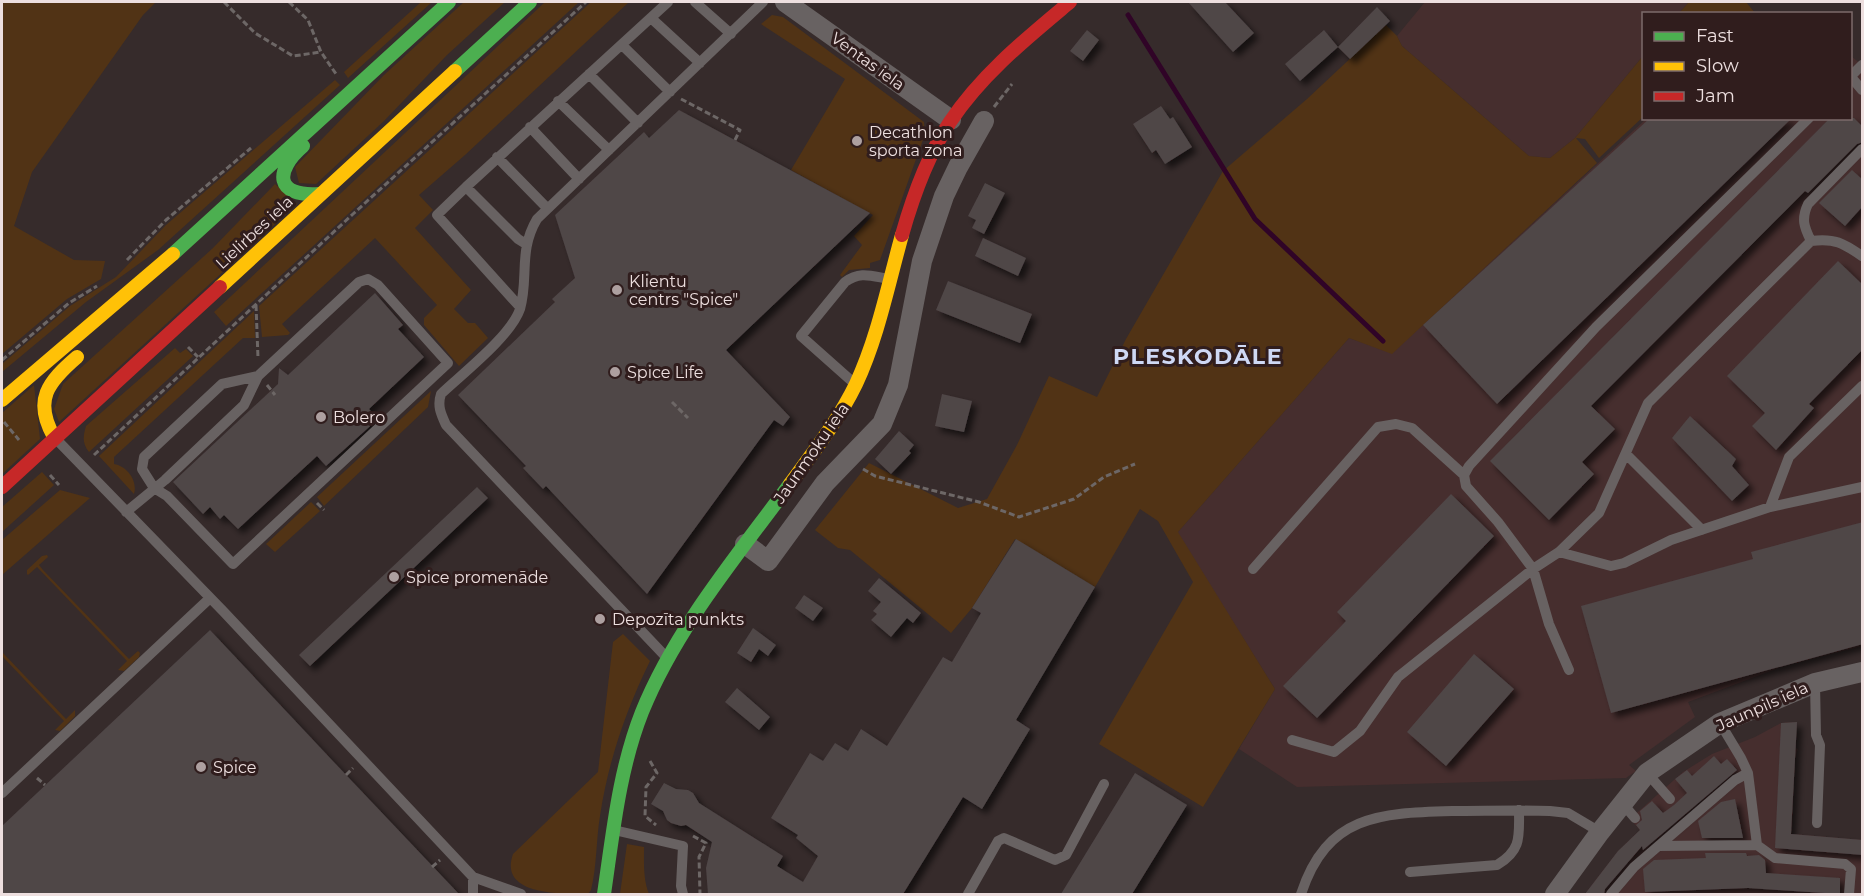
<svg xmlns="http://www.w3.org/2000/svg" width="1864" height="896" font-family="Montserrat,sans-serif">
<style>
.built{fill:#462e2e}
.green{fill:#513315}
.lines{fill:none;stroke-linecap:round;stroke-linejoin:round}
.stream{stroke:#300427;stroke-width:5}
.building{fill:#4f4647;filter:url(#shadow)}
.path{stroke:#6d6766;stroke-width:3;stroke-dasharray:6 3;stroke-linecap:butt}
.lane{stroke:#686262;stroke-width:10}
.street{stroke:#686262;stroke-width:20}
.fast{stroke:#4caf50;stroke-width:14}
.slow{stroke:#ffc107;stroke-width:14}
.jam{stroke:#c62828;stroke-width:14}
.poi-dot{fill:#ada0a0;stroke:#301d1d;stroke-width:2}
.labels{text-anchor:middle;stroke-width:6;stroke-linejoin:round;paint-order:stroke}
.street-label{font-size:16px;fill:#eddfdf;stroke:#301d1d}
.poi-label{font-size:16px;fill:#eddfdf;stroke:#301d1d;text-anchor:start}
.district-label{font-size:22px;font-weight:bold;letter-spacing:1.5px;fill:#ced8f4;stroke:#301d1d}
</style>
<defs>
<filter id="shadow"><feDropShadow dx="5" dy="5" stdDeviation="3" flood-color="#0009"/></filter>
</defs>
<rect width="100%" height="100%" fill="#362b2b"/>
<path class="built" d="M1425,2H1689L1679,13L1644,14L1643,56L1575,138L1550,158L1529,156L1402,46L1397,36Z
M1851,56L1862,65V646L1781,667L1688,702L1695,717L1629,765L1636,771L1626,778L1297,787L1239,749L1275,689L1177,533L1349,338L1392,353L1646,119L1850,118Z
M1797,722L1796,748L1798,749L1795,758L1792,834L1862,840V894H1585L1618,851L1640,830L1630,819L1683,772L1712,754L1755,737L1781,723Z"/>
<path class="green" d="M2,2H156L143,15L32,172L14,226L74,260L105,261L101,279L67,299L2,354Z
M421,2H432L348,78L344,72Z
M464,2H505L447,55L384,121L316,184L299,183L295,167L384,75Z
M545,2H579L226,326L214,312Z
M591,2H629L465,155L419,195L433,210L415,228L471,290L454,309L468,323H475L488,338L459,366L424,325V318L437,305L375,238L282,324L290,333L288,335L262,337L259,306Z
M1689,2H1746L1755,13H1679Z
M772,15L783,17L924,122L925,134L880,260L870,263V268L849,270L842,277L840,275L862,245L854,236L873,215L791,170L845,79L761,24Z
M1386,25L1397,36L1402,46L1529,156L1550,158L1575,138L1643,56V117L1599,158L1585,139L1576,138L1597,163L1392,354L1349,338L1178,532L1275,689L1203,807L1099,744L1193,582L1158,521L1140,509L1095,587L1015,539L972,608L951,633L850,550L838,548L815,530L869,463L958,508L987,499L1017,445L1049,376L1097,397L1126,339L1223,171L1307,99Z
M335,80L340,85L158,250L86,302L2,372V364L70,306L116,277L166,225Z
M275,184L297,204L59,422L54,409L63,384L213,248Z
M254,311L255,338H243L114,457V464C127,466 138,481 134,494L99,456Z
M175,348L180,353L186,349L193,356L89,452C82,443 83,437 86,426Z
M34,385L40,439L2,474V413Z
M431,391L428,407L324,506L317,497Z
M42,472L54,485L2,532V507Z
M60,490L90,498L2,575V540Z
M311,502L320,511L275,552L266,544Z
M47,555L48,557L39,565L43,570L129,659L138,651L140,653L139,657L124,671L118,670L127,661L37,567L28,575L27,574V570L42,556Z
M623,634L650,661C626,710 608,762 600,816C596,840 597,866 591,890L588,894C562,894 498,896 513,854L598,772L613,642Z
M2,652L66,719L75,710V716L60,731L55,730L64,721L2,656Z
M627,844L644,847C644,863 643,879 649,894H620Z"/>
<g class="lines">
<path class="stream" d="M1128,15L1255,219L1383,341"/>
</g>
<path class="building" d="M1188,2H1225L1254,33L1233,52Z
M1377,7L1390,21L1350,59L1338,47Z
M1087,30L1099,40L1083,61L1070,51Z
M1324,30L1338,47L1300,81L1285,64Z
M1161,106L1170,119L1173,117L1192,147L1165,164L1156,150L1152,153L1133,124Z
M679,110L870,213L726,350L790,417L783,426L774,420L647,594L546,486L543,489L523,468L526,466L458,395L555,302L552,299L575,278L555,215L644,132L649,138Z
M1650,118H1792L1497,404L1423,325Z
M1830,118H1854L1863,127V142L1857,144L1808,193L1805,191L1591,406L1615,429L1582,462L1594,474L1549,520L1490,461Z
M1852,170L1863,180V206L1845,226L1819,203Z
M985,183L1005,193L984,234L972,228L976,220L968,216Z
M983,238L1026,258L1018,276L975,256Z
M1838,261L1863,285V349L1809,404L1814,408L1776,450L1752,426L1765,413L1727,376Z
M948,281L1032,314L1020,343L936,310Z
M375,293L403,325L398,329L424,357L369,409L378,419L326,466L317,456L238,529L224,515L220,519L210,507L203,514L173,482L278,384L279,368L288,375Z
M942,394L972,401L964,432L935,426Z
M1690,416L1736,459L1732,466L1749,485L1732,501L1672,438Z
M899,431L914,445L909,451L911,453L891,474L875,459Z
M477,487L488,498L310,666L299,655Z
M1451,494L1494,536L1317,718L1283,686L1346,621L1337,612Z
M1863,522V644L1611,713L1581,606L1753,559L1751,552Z
M1016,539L1095,587L1016,720L1030,729L982,809L963,797L903,894H708L706,868L712,842L686,825L681,826L671,823L667,820L663,811L651,804L664,783L676,789L688,790L693,793L699,803L783,856L777,866L803,882L818,856L796,838L798,835L771,818L810,753L823,761L835,743L848,751L861,729L887,746L943,657L952,662L981,613L972,608Z
M879,578L921,613L913,623L907,618L891,637L871,620L877,614L873,611L881,602L868,591Z
M804,595L823,608L813,621L795,608Z
M753,628L776,645L768,656L759,649L751,662L737,653Z
M210,630L331,759L459,894H2V826Z
M1474,654L1514,689L1446,766L1407,732Z
M737,688L770,717L759,730L725,702Z
M1797,722L1791,834L1863,840V855L1775,848L1781,723Z
M1714,756L1721,764L1727,759L1737,770L1643,850L1642,846L1605,889L1604,894H1585L1618,851L1640,830L1636,825L1642,820L1640,811L1652,801L1663,813L1674,805L1687,793L1675,779L1687,770L1692,776Z
M1135,773L1187,805L1132,894H1061Z
M1735,799L1743,838H1702L1698,821L1721,802Z
M1705,853H1746L1747,856L1759,855L1765,860L1766,873L1840,878V894L1748,888L1645,892L1643,869L1654,860L1706,858Z"/>
<g class="lines">
<path class="path" d="M224,2L255,33L293,56L321,52
M289,2L308,20L321,52L336,74
M681,99L740,130L735,140
M994,107L1012,84
M127,260L166,220L251,148
M256,305L258,358
M188,347L198,357
M2,360L69,303L97,286
M267,385L275,395
M672,402L688,418
M4,422L19,440
M94,455L353,214L586,2
M863,469L875,476L979,502L1019,517L1074,499L1104,477L1135,464
M50,475L59,485
M317,503L324,510
M650,761L657,773L646,787L645,816L656,825
M346,775L353,768
M37,778L45,785
M693,836L706,843L699,857L700,894
M432,867L440,860"/>
<path class="lane" d="M695,2L731,34
M651,18L700,63
M622,45L670,92
M589,74L638,123
M1850,77L1862,65
M1851,77L1862,90
M558,101L609,150
M530,127L579,179
M497,157L547,208
M466,187L437,215L520,307
M1811,241C1804,227 1801,219 1808,204L1862,149
M526,244L518,239L466,187L668,2
M855,384L801,336L845,282C860,271 871,276 889,279
M57,440L223,611L473,877L521,894
M1626,454L1702,530
M1770,507L1789,457L1862,386
M126,512L165,480L244,405L258,376L359,282L368,279L378,285L448,363L233,564L167,496L154,488L142,469L144,457L222,384L258,376
M1559,552L1611,566L1624,563L1671,540L1770,507L1862,487
M1253,569L1378,427L1396,424L1412,428L1464,475
M667,658L446,425C441,414 437,406 441,394C462,374 511,336 520,309C529,278 518,251 537,219L763,2
M1569,670L1549,624L1533,569L1498,522L1466,486L1464,475L1469,466L1596,327L1809,118
M1815,683L1816,735L1820,745L1817,823
M1720,723L1741,758L1748,773L1757,845
M1292,740L1334,752L1360,731L1398,677L1533,569L1559,552L1599,513L1648,403L1811,241C1835,238 1843,243 1862,256
M1647,773L1670,799
M2,793L209,599
M1623,804L1635,818
M614,830L683,846L681,886L683,894
M1659,846L1757,845L1775,858L1845,864L1851,869L1849,894
M1410,872L1497,865C1522,850 1519,836 1519,810
M473,894V877
M968,894L998,841L1004,838L1055,860L1066,855L1104,784
M1301,894C1327,815 1379,813 1452,811C1485,811 1517,810 1550,811L1568,813L1600,832
M1611,894L1634,867L1735,780L1748,773"/>
<path class="street" d="M785,2L951,120
M745,544L768,561L825,483L882,424L898,385L922,261L944,196L958,167L984,121
M1555,894L1600,832L1647,773L1720,723L1815,683L1862,672"/>
<path class="fast" d="M455,71L530,2
M303,146C274,171 275,197 319,194
M173,254L449,2
M604,894C613,833 619,770 642,712C676,628 737,556 790,484"/>
<path class="slow" d="M220,287L455,71
M2,400L173,254
M54,437C33,400 48,382 77,357
M790,484C814,451 838,421 856,384C878,337 888,285 902,235"/>
<path class="jam" d="M902,235C913,196 927,156 950,122C982,74 1027,38 1070,2
M2,487L220,287"/>
</g>
<g class="poi-dot">
<circle cx="857" cy="141" r="6"/>
<circle cx="617" cy="290" r="6"/>
<circle cx="615" cy="372" r="6"/>
<circle cx="321" cy="417" r="6"/>
<circle cx="394" cy="577" r="6"/>
<circle cx="600" cy="619" r="6"/>
<circle cx="201" cy="767" r="6"/>
</g>
<g class="labels">
<g class="street-label">
<text transform="translate(868 61) rotate(36)" y="6">Ventas iela</text>
<text transform="translate(254 232) rotate(-43)" y="6">Lielirbes iela</text>
<text transform="translate(811 453) rotate(-55)" y="6">Jaunmoku iela</text>
<text transform="translate(1762 706) rotate(-24)" y="6">Jaunpils iela</text>
</g>
<g class="poi-label">
<text x="869" y="138">Decathlon<tspan x="869" dy="18">sporta zona</tspan></text>
<text x="629" y="287">Klientu<tspan x="629" dy="18">centrs "Spice"</tspan></text>
<text x="627" y="378">Spice Life</text>
<text x="333" y="423">Bolero</text>
<text x="406" y="583">Spice promenāde</text>
<text x="612" y="625">Depozīta punkts</text>
<text x="213" y="773">Spice</text>
</g>
<g class="district-label">
<text x="1198" y="364">PLESKODĀLE</text>
</g>
</g>
<rect width="1864" height="896" fill="none" stroke="#eddfdf" stroke-width="6"/>
<rect x="1642" y="12" width="210" height="108" fill="#301d1d" stroke="#7c6b6b" stroke-width="1.5"/>
<rect x="1654" y="32" width="30" height="9" fill="#4caf50" stroke="#7c6b6b" stroke-width="1.5"/>
<text x="1696" y="42" font-size="18" fill="#eddfdf">Fast</text>
<rect x="1654" y="62" width="30" height="9" fill="#ffc107" stroke="#7c6b6b" stroke-width="1.5"/>
<text x="1696" y="72" font-size="18" fill="#eddfdf">Slow</text>
<rect x="1654" y="92" width="30" height="9" fill="#c62828" stroke="#7c6b6b" stroke-width="1.5"/>
<text x="1696" y="102" font-size="18" fill="#eddfdf">Jam</text>
</svg>
